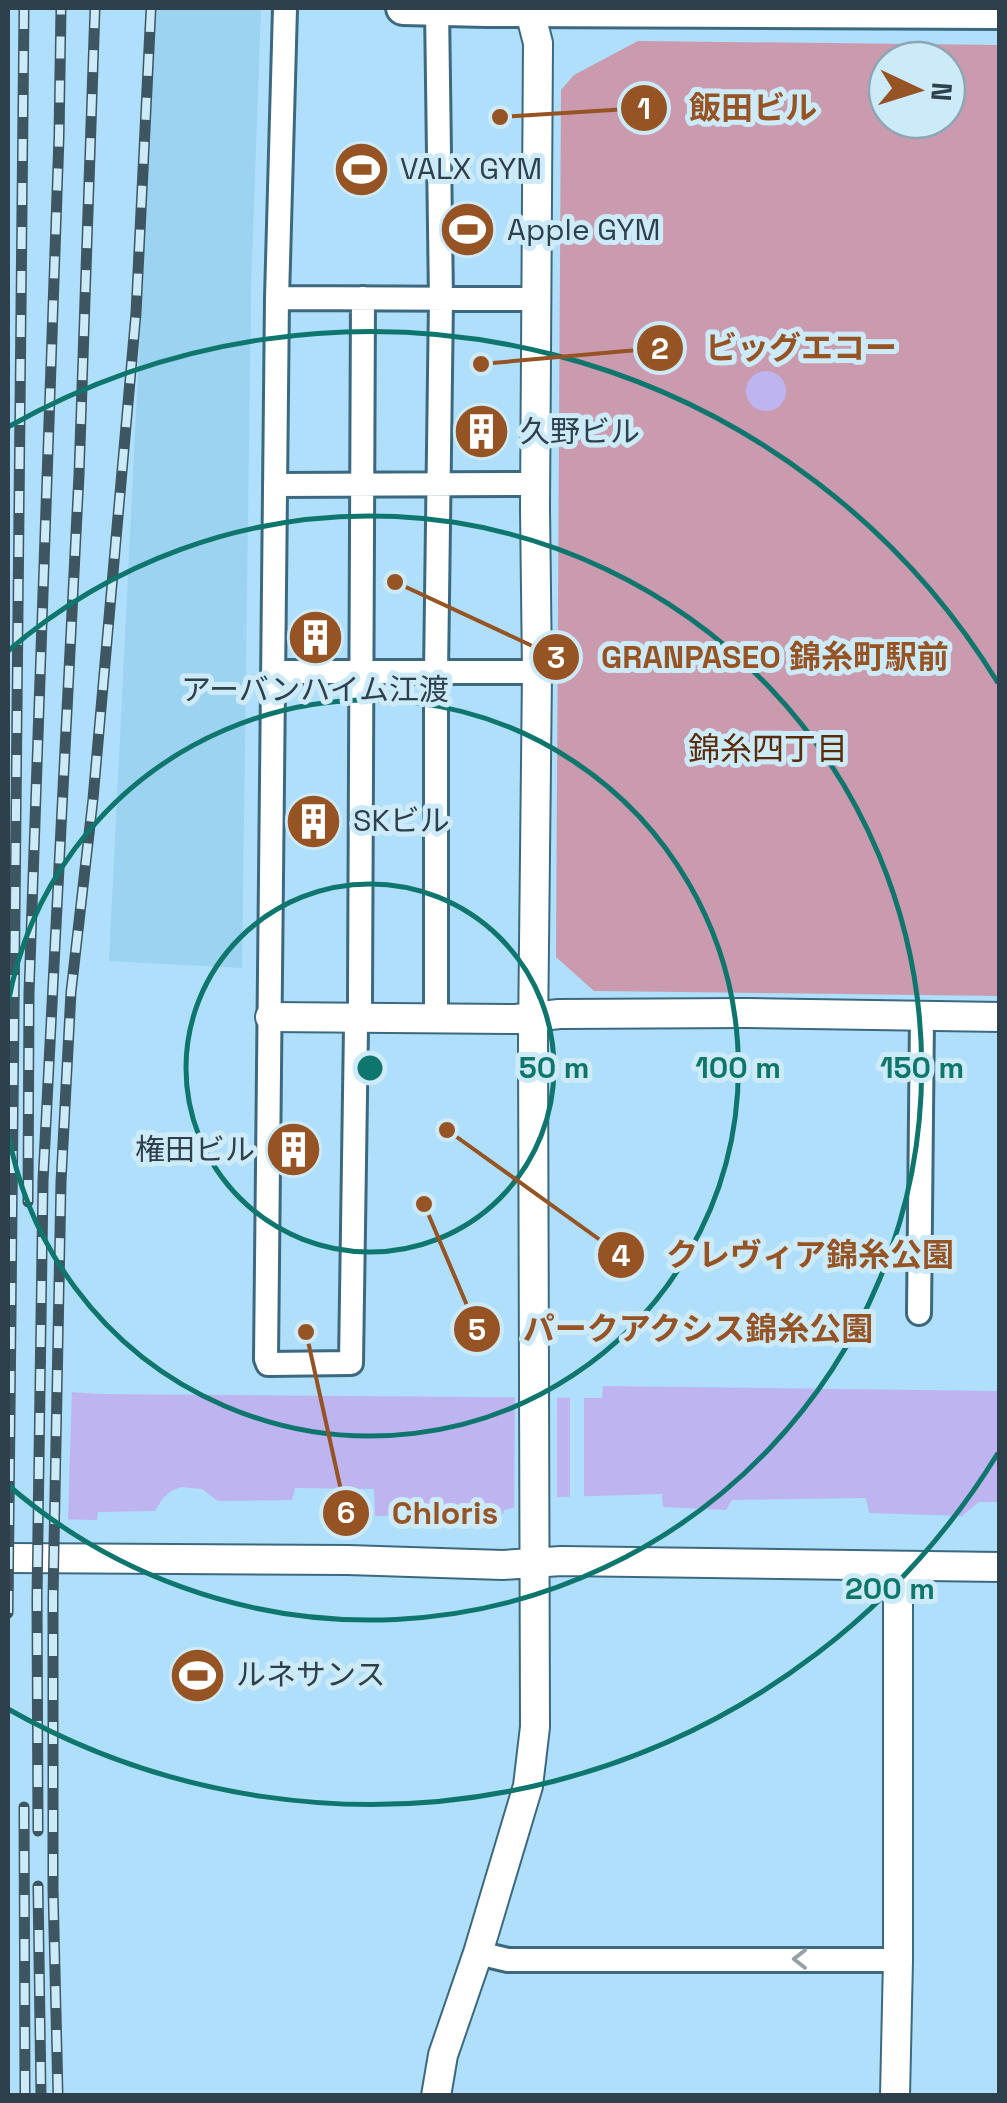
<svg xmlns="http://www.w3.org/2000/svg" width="1007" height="2103" font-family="'Space Grotesk','Noto Sans JP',sans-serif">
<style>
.built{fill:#9cd3f0}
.green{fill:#ca9bae;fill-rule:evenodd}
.water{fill:#beb4f0}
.pier{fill:#afdffa}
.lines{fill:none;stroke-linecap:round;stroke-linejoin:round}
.minor-casing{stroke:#3c6980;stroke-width:28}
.tertiary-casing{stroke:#3c6980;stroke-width:32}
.secondary-casing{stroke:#3c6980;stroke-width:38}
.minor{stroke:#fff;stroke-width:22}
.tertiary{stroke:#fff;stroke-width:28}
.secondary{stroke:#fff;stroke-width:32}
.rail-casing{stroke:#3e5562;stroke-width:11}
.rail{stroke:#cdeaf9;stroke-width:8;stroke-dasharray:22;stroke-linecap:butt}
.oneway{stroke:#96a0a5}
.ring{fill:none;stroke:#0f766e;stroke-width:5}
.labels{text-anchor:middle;stroke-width:10;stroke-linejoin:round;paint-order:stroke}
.poi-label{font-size:30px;fill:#2d404b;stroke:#cdeaf9;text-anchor:start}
.neighbourhood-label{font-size:32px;fill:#592b09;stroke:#cdeaf9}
.centre{fill:#0f766e;stroke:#cdeaf9;stroke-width:5}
.ring-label{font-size:30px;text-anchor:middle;font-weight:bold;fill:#0f766e;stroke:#cdeaf9;stroke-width:10;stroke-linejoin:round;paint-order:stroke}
.leader{fill:none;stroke:#965324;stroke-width:4}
.callout-dot{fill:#965324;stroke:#cdeaf9;stroke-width:4}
.mark-label{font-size:30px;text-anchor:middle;font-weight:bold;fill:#fff}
.callout-label{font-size:32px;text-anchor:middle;font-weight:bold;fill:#965324;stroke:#cdeaf9;stroke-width:10;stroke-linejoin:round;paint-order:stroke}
</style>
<rect width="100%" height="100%" fill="#afdffa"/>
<path class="built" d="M156,8H261L251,291L242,968L109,961Z"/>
<path class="green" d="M638,41L999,45V996L594,991L556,957L561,90L574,75ZM887,60H947V120H887Z"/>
<path class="water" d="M746 391a20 20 0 1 1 40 0a20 20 0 1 1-40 0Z
M603,1386L999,1391V1502H979L962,1516L869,1513L866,1498L732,1500L726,1510L663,1507L662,1494L558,1497L504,1510L503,1514L375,1516L374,1489L295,1488L292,1500L218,1501L202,1489L181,1487L171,1491L163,1498L155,1511L98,1512L97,1520L8,1518V1388L100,1394L602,1398Z"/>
<path class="pier" d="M8,1383L72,1387L68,1524L8,1523Z
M515,1391L557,1392V1502L514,1513Z
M570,1392H584V1501L570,1502Z"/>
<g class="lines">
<defs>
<path id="minor" d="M285,8L277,298L266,1359L268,1364L351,1363L356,1027L360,1016V1001L363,298
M277,298L536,299
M275,485L535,484
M274,672H537
M436,1017V673L441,300L437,8
M919,1313L922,1017
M478,1953L508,1960H898"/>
<path id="tertiary" d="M270,1017L516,1019L559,1014L746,1013L1000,1017
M8,1558L348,1560L503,1565L561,1561L1000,1567
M436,2096L443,2055L478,1953L528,1786L535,1727L533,1037L537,672L535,508L538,43L529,8
M895,2096L898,1960V1604L900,1566"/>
<path id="secondary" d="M403,8L486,10L1000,12"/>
</defs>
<use href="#minor" class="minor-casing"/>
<use href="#tertiary" class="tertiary-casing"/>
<use href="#secondary" class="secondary-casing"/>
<use href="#minor" class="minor"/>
<use href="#tertiary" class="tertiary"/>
<use href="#secondary" class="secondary"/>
<defs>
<path id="rail" d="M28,1202L29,993L59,137L61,8
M8,1613L24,8
M24,1807L25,2096
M38,1831L37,1598L43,1181L79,475L95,8
M38,1886L41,2096
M58,2096L53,1889V1598L61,1182L71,992L93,799L136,313L151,8"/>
</defs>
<use href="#rail" class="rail-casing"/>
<use href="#rail" class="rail"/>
</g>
<defs><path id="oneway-chevron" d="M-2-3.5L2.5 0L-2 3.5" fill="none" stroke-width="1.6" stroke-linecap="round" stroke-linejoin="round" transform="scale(2.5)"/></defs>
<use class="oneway" href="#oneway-chevron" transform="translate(800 1959) rotate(-180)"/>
<g class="ring">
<circle cx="370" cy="1068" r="184"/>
<path d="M8 1004A368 368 0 1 1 8 1132"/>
<path d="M8 651A552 552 0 1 1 8 1485"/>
<path d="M998 1453A736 736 0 0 1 8 1709M8 427A736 736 0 0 1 998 683"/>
</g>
<defs>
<symbol id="stadium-disc" viewBox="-11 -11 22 22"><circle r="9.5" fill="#965324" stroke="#cdeaf9"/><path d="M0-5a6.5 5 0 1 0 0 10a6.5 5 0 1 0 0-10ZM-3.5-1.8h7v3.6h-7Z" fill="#fff"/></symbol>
<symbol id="building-disc" viewBox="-11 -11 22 22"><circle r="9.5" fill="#965324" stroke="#cdeaf9"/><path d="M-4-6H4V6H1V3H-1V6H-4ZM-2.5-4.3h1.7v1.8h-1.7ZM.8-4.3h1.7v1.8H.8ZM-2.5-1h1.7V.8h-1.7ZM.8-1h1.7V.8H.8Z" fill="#fff"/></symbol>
</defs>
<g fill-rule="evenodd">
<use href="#stadium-disc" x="330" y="138" width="63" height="63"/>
<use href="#stadium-disc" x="436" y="198" width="63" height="63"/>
<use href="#building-disc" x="450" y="400" width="63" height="63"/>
<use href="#building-disc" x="284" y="606" width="63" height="63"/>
<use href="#building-disc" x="282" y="790" width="63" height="63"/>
<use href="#building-disc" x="262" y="1118" width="63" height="63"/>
<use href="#stadium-disc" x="166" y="1644" width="63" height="63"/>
</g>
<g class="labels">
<g class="poi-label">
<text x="400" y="179">VALX GYM</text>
<text x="507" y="240">Apple GYM</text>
<text x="520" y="442">久野ビル</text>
<text x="315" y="700" text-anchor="middle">アーバンハイム江渡</text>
<text x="353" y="831">SKビル</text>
<text x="255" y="1160" text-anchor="end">権田ビル</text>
<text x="236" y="1685">ルネサンス</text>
</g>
<g class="neighbourhood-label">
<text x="768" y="760">錦糸四丁目</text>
</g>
</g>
<circle cx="370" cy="1068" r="15" class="centre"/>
<g class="ring-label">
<text x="554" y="1078">50 m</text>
<text x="738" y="1078">100 m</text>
<text x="922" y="1078">150 m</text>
<text x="890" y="1599">200 m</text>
</g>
<path class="leader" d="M500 117L644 108M481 364L660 348M395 582L556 657M447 1130L621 1255M424 1204L477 1329M306 1332L346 1513"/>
<g class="callout-dot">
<circle cx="500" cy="117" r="10"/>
<circle cx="481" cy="364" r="10"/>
<circle cx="395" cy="582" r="10"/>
<circle cx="447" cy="1130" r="10"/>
<circle cx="424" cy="1204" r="10"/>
<circle cx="306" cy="1332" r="10"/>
<circle cx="644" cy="108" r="25"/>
<circle cx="660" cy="348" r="25"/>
<circle cx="556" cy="657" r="25"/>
<circle cx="621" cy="1255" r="25"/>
<circle cx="477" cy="1329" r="25"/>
<circle cx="346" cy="1513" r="25"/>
</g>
<g class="mark-label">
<text x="644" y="119">1</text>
<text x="660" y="359">2</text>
<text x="556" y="668">3</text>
<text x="621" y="1266">4</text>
<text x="477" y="1340">5</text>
<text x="346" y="1523">6</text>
</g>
<g class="callout-label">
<text x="753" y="119">飯田ビル</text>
<text x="801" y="359">ビッグエコー</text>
<text x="775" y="668">GRANPASEO 錦糸町駅前</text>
<text x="810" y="1266">クレヴィア錦糸公園</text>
<text x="698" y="1340">パークアクシス錦糸公園</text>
<text x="445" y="1524">Chloris</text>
</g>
<rect width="1007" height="2103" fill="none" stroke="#2d404b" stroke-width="20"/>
<g transform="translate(917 90) rotate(94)"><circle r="48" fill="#cdeaf9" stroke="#8da6b3" stroke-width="2.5"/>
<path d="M0-8L18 38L0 25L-18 38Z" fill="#965324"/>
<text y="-15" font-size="28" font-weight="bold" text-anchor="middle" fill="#2d404b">N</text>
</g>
</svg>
